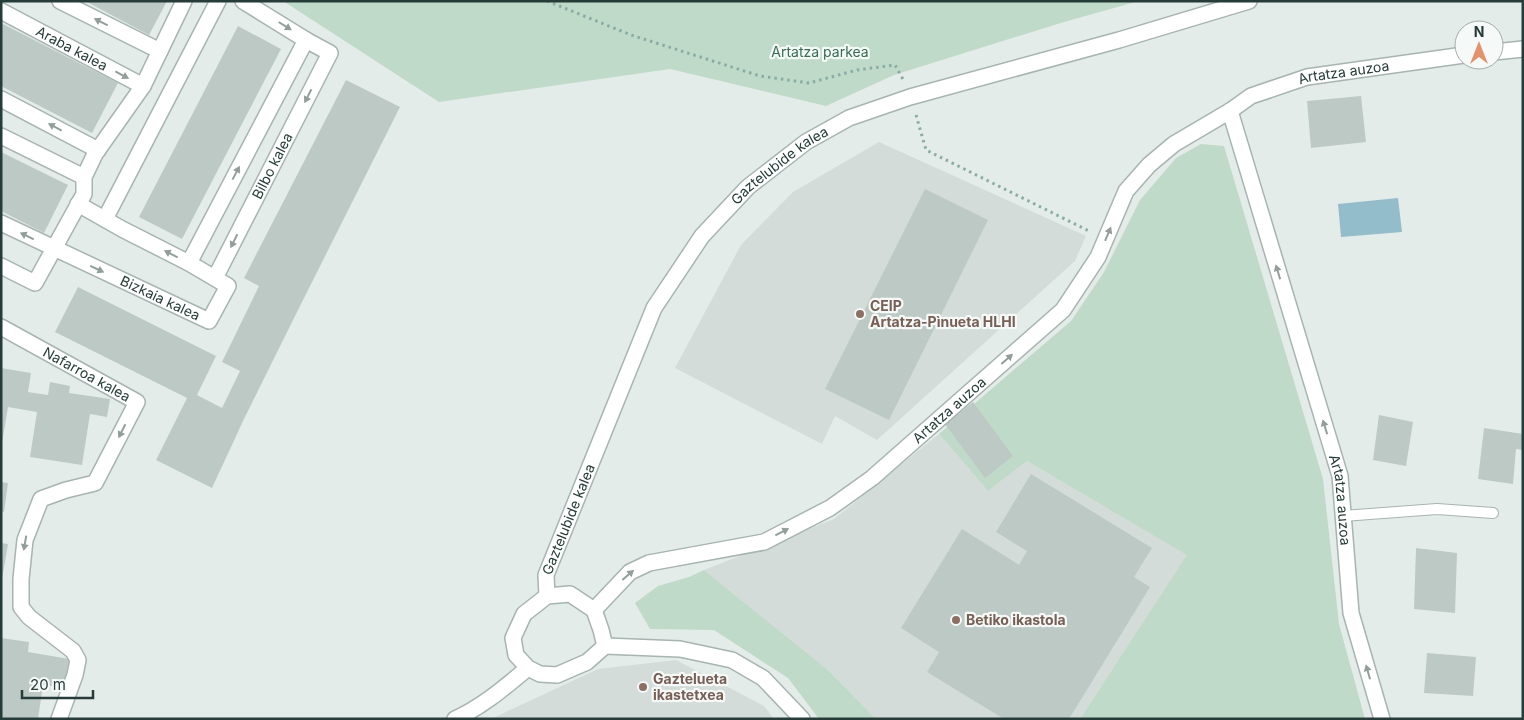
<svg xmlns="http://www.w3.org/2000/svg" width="1524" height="720" font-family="Inter,sans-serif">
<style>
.built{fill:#d3dcd8}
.green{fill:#c0dac9}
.water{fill:#93bdca}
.building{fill:#bdc9c5}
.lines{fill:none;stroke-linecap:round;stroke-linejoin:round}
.lane-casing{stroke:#a7b4b0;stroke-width:12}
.street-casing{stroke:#a7b4b0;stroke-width:18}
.path{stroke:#89aca4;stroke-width:3;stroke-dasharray:2.5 4;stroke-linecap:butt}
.lane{stroke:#fff;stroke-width:10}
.street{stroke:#fff;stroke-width:15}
.oneway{fill:#929e9c}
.education-dot{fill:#8d6e63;stroke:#f5f9f7;stroke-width:2}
.labels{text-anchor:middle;stroke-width:4.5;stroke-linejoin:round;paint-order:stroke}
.street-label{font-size:14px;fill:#263c38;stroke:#f5f9f7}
.park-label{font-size:14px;fill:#356e50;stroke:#f5f9f7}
.education-label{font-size:14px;font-weight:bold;fill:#785e54;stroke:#f5f9f7;text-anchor:start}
</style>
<rect width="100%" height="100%" fill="#e4ece9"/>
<path class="built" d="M879,142L1086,236L1075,261L877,440L835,416L822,444L675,368L741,245L793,192Z
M939,434L988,491L1027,461L1188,555L1080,719H876L828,670L704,570L834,519Z
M676,660L764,706L774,719H491L598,669Z"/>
<path class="green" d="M283,1H1139L1064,22L894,75L826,106L670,69L439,102Z
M1201,144L1224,146L1323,479L1339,624L1365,719H1080L1187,555L1027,461L988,491L939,434L1071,321L1104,272L1140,200L1176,158Z
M704,570L828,670L876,719H819L788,678L714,630L650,629L635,603L658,586L689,577Z"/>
<path class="water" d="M1398,198L1402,232L1341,237L1338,204Z"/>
<path class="building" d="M85,1H167L149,35Z
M1,23L118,83L92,133L1,86Z
M238,26L281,49L182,239L139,217Z
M346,80L400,107L300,306L244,419L212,488L156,460L187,398L55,332L78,287L216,356L197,395L222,408L240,371L222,362L259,286L244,278Z
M1361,96L1366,142L1311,148L1307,101Z
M1,152L68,185L44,233L1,211Z
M925,189L988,220L889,420L825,389Z
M1,368L31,373L28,392L48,395L50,382L70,386L69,393L110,399L107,417L90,414L82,465L30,457L37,412L8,407L2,443H1Z
M973,402L1013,456L985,478L945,424Z
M1379,415L1413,422L1406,466L1373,460Z
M1484,428L1523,434V450L1516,449L1513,484L1478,479Z
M1031,474L1152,548L1134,577L1150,587L1069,719H1004L927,672L939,652L901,628L962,529L1019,565L1027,551L996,532Z
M1,482L8,483L4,512L1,511Z
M1,543L8,544L2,579H1Z
M1416,548L1457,553L1455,613L1414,609Z
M1,638L29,642L28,652L69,659L64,688L43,685L38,719H1Z
M1427,653L1476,657L1473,696L1424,693Z"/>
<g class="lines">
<defs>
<path id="lane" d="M1343,516L1437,509L1493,513"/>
<g id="street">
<path d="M60,1L160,51"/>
<path id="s1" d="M1,11L143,86"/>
<path d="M1494,52L1523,49"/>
<path d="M1,99L98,150"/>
<path id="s2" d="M1230,111L1340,476L1351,613L1382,719"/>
<path d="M1,136L84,177"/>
<path d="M105,219L218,1"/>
<path id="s3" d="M1,223L209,321L228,286L189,263L122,229L78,204"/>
<path d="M189,263L306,40"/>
<path d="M1,266L35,283L84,194V177L95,154L143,86L184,1"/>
<path id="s4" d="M215,278L330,53L306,40L243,1"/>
<path id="s5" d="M1,327L137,402L95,483L66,490L41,499L25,540L21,579V607L29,617L73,651L78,660L75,675L59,719"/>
<path d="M570,594L594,610L601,630L605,646L587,662L557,675L540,674L528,668L516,655L513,638L524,614L547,596Z"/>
<path id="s6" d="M547,596L546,575L654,308L702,236L748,187L806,142L849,118L910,97L1119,40L1249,1"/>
<path id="s7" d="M594,610L630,572L649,563L764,542L830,508L872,478L1063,310L1098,257L1126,191L1149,165L1174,144L1230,111L1251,96L1307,77L1464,55"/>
<path d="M605,646L680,649L732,660L763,678L802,719"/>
<path d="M455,719C482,707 505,687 528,668"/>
</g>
</defs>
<use href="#lane" class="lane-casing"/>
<use href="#street" class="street-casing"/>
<path class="path" d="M547,1L631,35L760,76L809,83L857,70L895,65L904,81
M916,115L926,150L1089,231"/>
<use href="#lane" class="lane"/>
<use href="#street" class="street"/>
</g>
<defs><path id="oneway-solid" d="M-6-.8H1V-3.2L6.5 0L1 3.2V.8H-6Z" transform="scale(1.25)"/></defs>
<g class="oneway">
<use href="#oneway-solid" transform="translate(101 22) rotate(-153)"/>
<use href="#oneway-solid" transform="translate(285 26) rotate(32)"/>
<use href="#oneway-solid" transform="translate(122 75) rotate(28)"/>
<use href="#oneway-solid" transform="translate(308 96) rotate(117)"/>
<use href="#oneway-solid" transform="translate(55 127) rotate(-152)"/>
<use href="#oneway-solid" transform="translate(236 173) rotate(-62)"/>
<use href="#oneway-solid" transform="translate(1108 234) rotate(-67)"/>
<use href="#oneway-solid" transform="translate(27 236) rotate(-154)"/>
<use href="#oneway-solid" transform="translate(234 241) rotate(117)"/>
<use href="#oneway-solid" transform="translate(171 254) rotate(-153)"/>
<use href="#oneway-solid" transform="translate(97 269) rotate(25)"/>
<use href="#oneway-solid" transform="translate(1278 272) rotate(-107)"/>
<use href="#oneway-solid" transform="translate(1007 359) rotate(-41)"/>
<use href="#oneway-solid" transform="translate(1325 427) rotate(-107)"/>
<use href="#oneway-solid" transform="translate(122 431) rotate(117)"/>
<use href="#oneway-solid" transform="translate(782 532) rotate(-27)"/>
<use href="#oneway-solid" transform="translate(25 543) rotate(100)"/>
<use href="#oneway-solid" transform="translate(628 575) rotate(-41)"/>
<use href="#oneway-solid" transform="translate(1368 672) rotate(-106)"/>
</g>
<g class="education-dot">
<circle cx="860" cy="314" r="5"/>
<circle cx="956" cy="620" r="5"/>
<circle cx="643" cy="687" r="5"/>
</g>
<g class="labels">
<g class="street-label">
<text dy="5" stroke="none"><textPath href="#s1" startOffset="80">Araba kalea</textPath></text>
<text dy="5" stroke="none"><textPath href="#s7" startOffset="960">Artatza auzoa</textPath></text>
<text dy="5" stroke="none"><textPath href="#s4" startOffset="126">Bilbo kalea</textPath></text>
<text dy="5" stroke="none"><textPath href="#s6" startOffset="501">Gaztelubide kalea</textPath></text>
<text dy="5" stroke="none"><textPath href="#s3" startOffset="176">Bizkaia kalea</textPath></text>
<text dy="5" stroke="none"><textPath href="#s5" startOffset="98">Nafarroa kalea</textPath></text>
<text dy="5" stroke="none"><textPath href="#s7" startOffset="419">Artatza auzoa</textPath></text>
<text dy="5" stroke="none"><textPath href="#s2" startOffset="405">Artatza auzoa</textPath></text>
<text dy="5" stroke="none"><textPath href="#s6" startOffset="81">Gaztelubide kalea</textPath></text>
</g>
<g class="park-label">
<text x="820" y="57">Artatza parkea</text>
</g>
<g class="education-label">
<text x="870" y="311">CEIP<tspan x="870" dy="16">Artatza-Pìnueta HLHI</tspan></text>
<text x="966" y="625">Betiko ikastola</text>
<text x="653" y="684">Gaztelueta<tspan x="653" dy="16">ikastetxea</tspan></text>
</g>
</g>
<rect width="1524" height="720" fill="none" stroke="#263c38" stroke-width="5"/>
<g transform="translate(1479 45)"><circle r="24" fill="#f5f9f7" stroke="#a2adab"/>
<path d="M0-4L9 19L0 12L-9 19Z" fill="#e2936d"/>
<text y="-8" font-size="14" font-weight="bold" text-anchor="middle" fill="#263c38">N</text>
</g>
<path d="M22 690v8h71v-8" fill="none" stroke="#263c38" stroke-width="2.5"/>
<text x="30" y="690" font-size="15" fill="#263c38" stroke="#f5f9f7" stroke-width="4" paint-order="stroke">20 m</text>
</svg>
